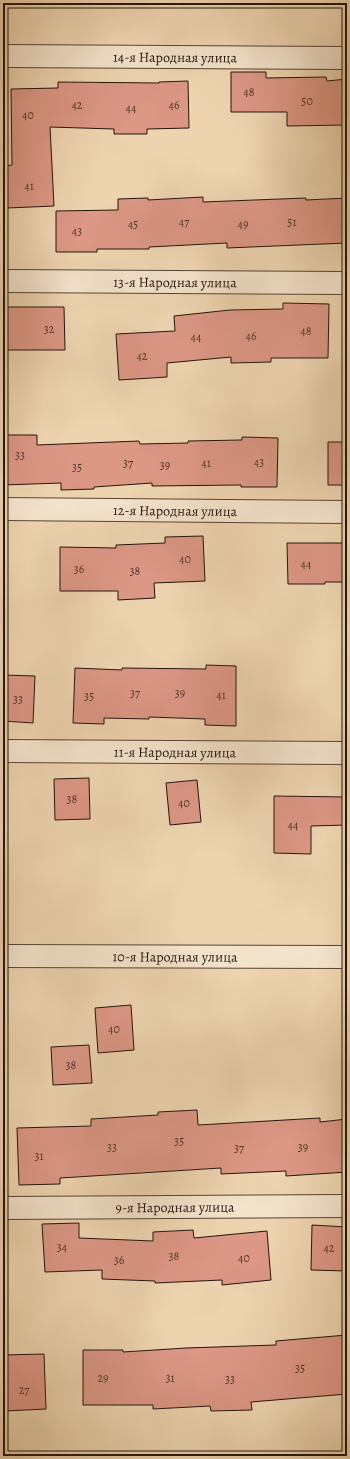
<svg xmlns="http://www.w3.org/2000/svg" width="350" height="1459" font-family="Alegreya,serif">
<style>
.building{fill:#dc9785;stroke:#24140d}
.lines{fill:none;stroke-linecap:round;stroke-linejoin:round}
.minor-casing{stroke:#564436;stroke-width:24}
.minor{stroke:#f3e3cb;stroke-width:22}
.labels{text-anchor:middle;stroke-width:3.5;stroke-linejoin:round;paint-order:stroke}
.number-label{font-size:12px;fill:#52352b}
.street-label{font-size:14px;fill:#24140d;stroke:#f3e3cb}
</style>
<rect width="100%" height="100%" fill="#edd4af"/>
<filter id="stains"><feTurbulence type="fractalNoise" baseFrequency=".005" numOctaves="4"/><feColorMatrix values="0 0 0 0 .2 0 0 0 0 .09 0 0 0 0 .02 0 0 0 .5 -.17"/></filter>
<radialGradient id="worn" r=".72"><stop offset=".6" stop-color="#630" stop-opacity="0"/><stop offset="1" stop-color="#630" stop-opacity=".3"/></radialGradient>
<path class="building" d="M231,72H266V78L326,77L327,81L347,79V125L287,126V112H231Z
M188,81L189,128L147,129V134H114V129L50,127L54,206L7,208L5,166L12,165L11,89L58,88V82L159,83V82Z
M203,197V202L306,198V200L347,198V243L227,248V243L149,247V249H97V252H56V211L118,210V199L148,198V200Z
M283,303L329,304L328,358H271V362L231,363V357L167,363V377L119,380L116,334L175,331L174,316L230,310L283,309Z
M3,307H64L65,350H3Z
M3,435H37V445L139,441L140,444L188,443V441L242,440V437L278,438L277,487H241V485L152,486V483L94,487V489L61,490V483L3,485Z
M328,442H347V485H328Z
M203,536L205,581L154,583L155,598L118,600V591H60V547L116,548V545L165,543V537Z
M287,543H347V582H325V584H288Z
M206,665L236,666V726L205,725V719L149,717V719L104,718V724L73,723L75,668L122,670V668L206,669Z
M3,675L35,676L33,723L3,721Z
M89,778L90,819L55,820L54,779Z
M197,780L201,822L170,825L166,783Z
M274,796L347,797V825L311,826V854L274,853Z
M131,1005L134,1050L98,1053L95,1008Z
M89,1045L92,1083L53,1085L51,1047Z
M197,1110L198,1125L320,1118V1122L347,1119V1172L286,1176V1171L221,1174V1168L60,1178V1184L19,1185L17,1128L91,1126V1119L158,1115V1112Z
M79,1223V1238L153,1241V1232L193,1230L194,1238L267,1231L271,1280L222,1285V1280L155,1283V1281L102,1279V1270L45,1272L42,1224Z
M312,1225L347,1227V1271L311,1270Z
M347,1335V1394L251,1402L252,1410L211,1411L210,1406L153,1409V1405H83V1350H123V1352L186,1348L276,1345V1341Z
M44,1354L46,1409L5,1411L3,1355Z"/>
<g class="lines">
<defs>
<g id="minor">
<path id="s1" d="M3,56L347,58"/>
<path id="s2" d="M3,281L347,283"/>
<path id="s3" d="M3,509L347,512"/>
<path id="s4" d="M3,751L347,753"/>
<path id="s5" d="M3,956L347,957"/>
<path id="s6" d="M3,1208L347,1206"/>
</g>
</defs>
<use href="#minor" class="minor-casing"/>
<use href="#minor" class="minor"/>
</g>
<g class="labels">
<g class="number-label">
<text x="249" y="96">48</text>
<text x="307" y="105">50</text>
<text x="77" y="109">42</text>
<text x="174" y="109">46</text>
<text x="131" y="112">44</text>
<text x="28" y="119">40</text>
<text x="29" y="190">41</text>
<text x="184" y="226">47</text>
<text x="292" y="226">51</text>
<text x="133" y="228">45</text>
<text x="243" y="228">49</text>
<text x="77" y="235">43</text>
<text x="49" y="333">32</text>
<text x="306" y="335">48</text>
<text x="251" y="340">46</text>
<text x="196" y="341">44</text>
<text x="142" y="360">42</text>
<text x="20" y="459">33</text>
<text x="259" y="466">43</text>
<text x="128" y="467">37</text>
<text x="206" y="467">41</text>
<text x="165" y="469">39</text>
<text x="77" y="471">35</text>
<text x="185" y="563">40</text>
<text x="306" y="568">44</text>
<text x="79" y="573">36</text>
<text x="135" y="575">38</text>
<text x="135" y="697">37</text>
<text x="180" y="697">39</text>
<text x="221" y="699">41</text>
<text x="89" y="700">35</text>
<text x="18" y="703">33</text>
<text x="72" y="803">38</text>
<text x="184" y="807">40</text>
<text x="293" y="829">44</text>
<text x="114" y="1033">40</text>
<text x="71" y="1069">38</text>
<text x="179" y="1145">35</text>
<text x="112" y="1151">33</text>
<text x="303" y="1151">39</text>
<text x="239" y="1152">37</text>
<text x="39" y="1160">31</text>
<text x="62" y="1251">34</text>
<text x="329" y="1252">42</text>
<text x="174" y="1260">38</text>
<text x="244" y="1262">40</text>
<text x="119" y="1264">36</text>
<text x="300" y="1372">35</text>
<text x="103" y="1382">29</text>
<text x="170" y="1382">31</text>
<text x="230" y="1383">33</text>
<text x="24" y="1394">27</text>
</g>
<g class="street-label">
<text dy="5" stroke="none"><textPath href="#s1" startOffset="172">14-я Народная улица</textPath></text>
<text dy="5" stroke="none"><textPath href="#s2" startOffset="172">13-я Народная улица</textPath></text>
<text dy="5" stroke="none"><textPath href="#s3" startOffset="172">12-я Народная улица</textPath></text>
<text dy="5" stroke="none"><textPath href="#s4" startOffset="172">11-я Народная улица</textPath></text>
<text dy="5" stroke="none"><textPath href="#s5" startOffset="172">10-я Народная улица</textPath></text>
<text dy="5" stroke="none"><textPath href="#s6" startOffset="172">9-я Народная улица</textPath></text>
</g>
</g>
<rect width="350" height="1459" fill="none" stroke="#edd4af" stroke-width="16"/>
<rect x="4" y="4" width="342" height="1451" fill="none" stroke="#24140d" stroke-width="2"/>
<rect x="8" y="8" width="334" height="1443" fill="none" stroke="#24140d"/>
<rect width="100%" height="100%" filter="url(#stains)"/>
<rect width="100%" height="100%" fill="url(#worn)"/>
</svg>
